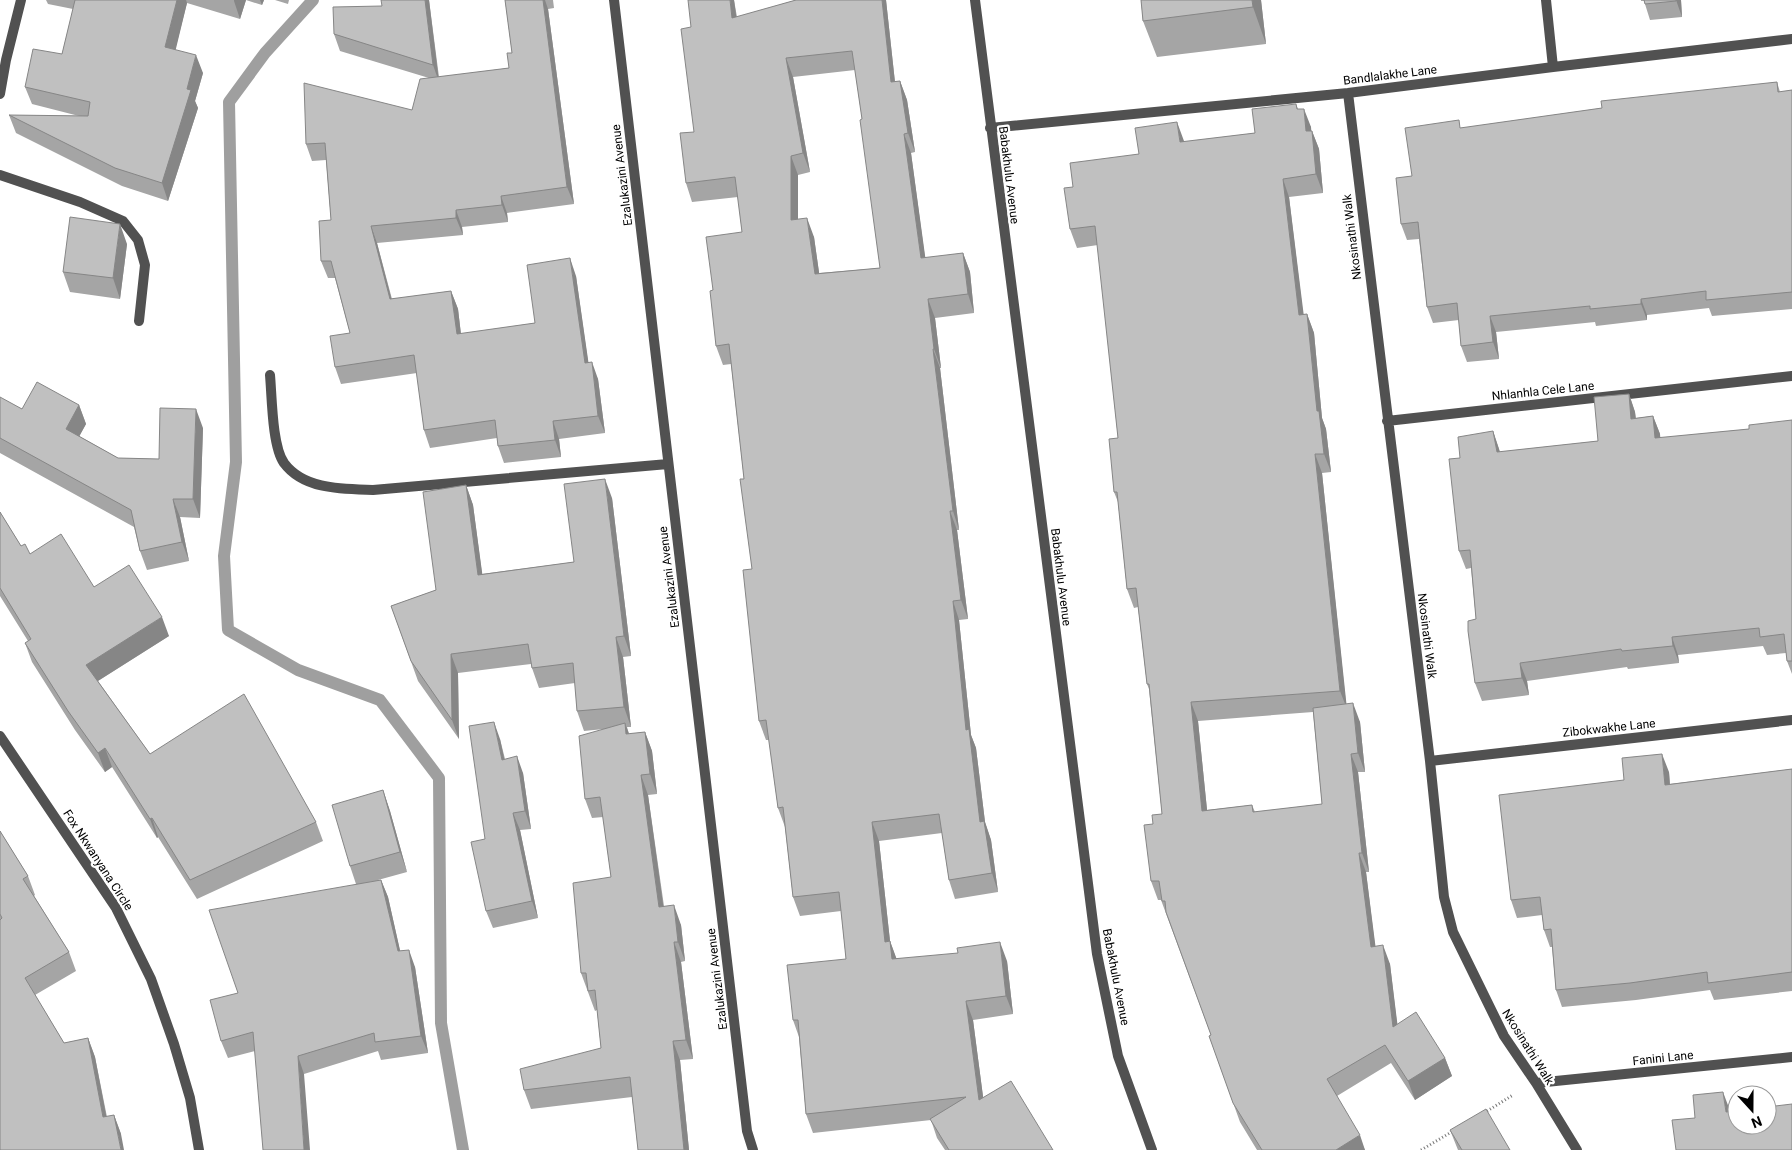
<svg xmlns="http://www.w3.org/2000/svg" width="1792" height="1150" font-family="Roboto,sans-serif">
<style>
.lines{fill:none;stroke-linecap:round;stroke-linejoin:round}
.stream{stroke:#9f9f9f;stroke-width:12}
.path{stroke:#737373;stroke-width:3;stroke-dasharray:1 2.5;stroke-linecap:butt}
.service{stroke:#515151;stroke-width:10}
.minor{stroke:#515151;stroke-width:10}
.wall{fill:#a5a5a5;fill-rule:evenodd}
.shaded-wall{fill:#868686}
.building{fill:#c0c0c0;stroke:#868686;fill-rule:evenodd}
.labels{text-anchor:middle;stroke-width:4.5;stroke-linejoin:round;paint-order:stroke}
.street-label{font-size:12px;fill:#000;stroke:#fff}
</style>
<rect width="100%" height="100%" fill="#fff"/>
<g class="lines">
<path class="stream" d="M313,0L265,53L229,102L236,462L224,556L228,630L298,670L380,700L439,778L441,1023L463,1150"/>
<path class="path" d="M1484,1113L1513,1095
M1421,1150L1455,1130"/>
<path class="service" d="M0,175L80,202L123,221L138,240L145,265L139,321"/>
<path class="minor" d="M614,0L747,1131L753,1150
M975,0L1097,954L1118,1056L1152,1150
M1546,0L1553,67
M1348,93L1430,761L1444,897L1453,932L1504,1036L1536,1083L1577,1150
M0,94L6,60L21,0
M990,128L1348,93L1553,67L1792,39
M270,375C272,397 272,446 284,463C304,490 343,489 373,490L668,464
M1387,421L1792,376
M0,736L116,908L151,979L174,1044L190,1098L199,1150
M1430,761L1792,720
M1536,1083L1792,1057"/>
</g>
<path class="wall" d="M46,0H264L262,5L246,0L240,19L187,3L175,50L203,73L195,101L198,108L168,201L122,186L16,133L9,115L79,116L32,104L25,87L62,54L73,9L48,4Z
M275,0H289L288,4Z
M429,0L439,77L509,68L512,53L505,0H553L554,8L548,9L574,204L507,213L508,222L462,227L463,235L377,243L392,299L451,291L458,309L461,334L535,323L576,276L588,362L598,379L605,433L559,439L561,457L504,463L498,446L497,438L430,448L424,430L417,373L341,384L335,367L350,333L335,278H328L321,261L331,220L326,160L312,161L306,144L412,110L429,78L340,51L334,34L382,6Z
M734,0L737,17L796,0H886L895,82L900,81L907,100L915,152L911,153L925,258L963,253L970,272L974,313L935,318L941,368H940L959,530H957L968,619L959,620L971,735L976,748L985,822L991,840L998,892L955,899L949,880L942,833L879,841L890,941L896,958L1007,961L1013,1014L973,1020L983,1097L1053,1150H945L937,1138L931,1120L813,1133L806,1114L799,1037L793,1020L846,959L841,911L800,916L793,897L785,827L778,808L769,740H766L759,721L752,569L744,479L731,364L723,365L716,346L713,290L742,232L738,197L692,202L686,183L694,132ZM855,70L862,119L880,268L819,273L814,237L798,219V175L810,172L793,77Z
M1141,0H1261L1266,44L1157,57L1143,21Z
M1641,0H1681L1682,17L1650,20L1645,4L1644,1H1641Z
M1777,82L1780,92L1792,90V309L1712,316L1709,308L1647,315V320L1596,326L1595,322L1496,332L1499,359L1467,362L1461,346L1459,320L1433,323L1427,307L1419,239L1407,240L1401,224L1412,176L1462,128L1602,108Z
M1296,104L1298,109L1311,127V131H1312L1319,149L1323,193L1289,197L1303,314H1307L1314,333L1322,418L1326,429L1331,472L1322,473L1346,704L1360,722L1365,772H1358L1369,872H1366L1375,946L1390,964L1397,1024L1445,1058L1452,1076L1415,1100L1391,1063L1337,1096L1365,1150H1257L1240,1122L1209,1036L1211,1035L1161,900H1158L1151,881L1153,824L1162,814L1149,689L1147,684L1138,607L1134,608L1127,589L1118,502L1114,492L1118,438L1098,245L1077,248L1070,229L1073,187L1139,154L1184,142L1255,133ZM1313,712L1322,804L1255,812L1252,805L1207,810L1198,721Z
M127,244L120,299L70,292L63,272Z
M1629,394L1635,412L1636,418L1653,416L1660,434V438L1749,429L1792,420V674L1787,661L1786,653L1767,655L1763,646L1678,655L1679,663L1628,669L1627,667L1527,681L1529,695L1482,701L1475,683L1476,619L1471,568L1466,569L1459,551L1460,458L1493,431L1500,452L1598,441Z
M0,398L22,409L79,405L86,424L79,436L118,458L159,459L203,428L200,518L180,517L189,561L147,570L140,551L134,527L0,453Z
M466,485L473,505L482,574L574,562L612,498L631,656L623,657L631,727H627L629,734L645,732L652,751L657,794L648,795L664,906L681,925L685,961L681,962L693,1059L680,1060L689,1150H638L632,1097L531,1109L524,1090L601,1048L597,1010L595,1011L581,973L611,877L603,817L592,818L585,799L604,729L584,731L577,711L575,683L539,688L532,668L531,664L458,673L459,739L418,681L391,606L436,590Z
M0,512L21,546L30,554L94,587L169,636L98,681L150,754L316,822L323,841L197,899L158,837L157,838L112,767L105,772L75,730L32,662L25,643L28,641L0,596Z
M500,739L505,759L523,773L531,829L520,830L538,918L493,928L486,911L485,839Z
M1792,769V991L1714,1000L1710,990L1636,1000L1562,1007L1556,990L1552,947H1550L1544,930L1542,915L1517,918L1511,900L1624,780L1669,772L1670,784Z
M383,790L390,811L407,872L378,880H381L388,897L400,951L415,967L428,1053L381,1060L378,1051L304,1074L255,1051L228,1058L221,1041L238,993L356,884L350,866Z
M0,831L28,876L35,895L34,896L69,952L76,971L35,995L64,1043L88,1038L95,1057L107,1117L114,1115L121,1134L0,1150Z
M1450,1130L1510,1150H1458Z"/>
<path class="shaded-wall" d="M177,0H186L187,3L172,65L165,47Z
M234,0H246L240,19L234,1Z
M260,0H264L262,5Z
M425,0H429L439,82L433,65Z
M543,0H545L548,9L574,204L567,187Z
M730,0H734L739,37L732,18Z
M882,0H886L897,101L891,82Z
M1252,0H1261L1266,44L1253,7Z
M1676,0H1681L1682,17Z
M196,55L203,73L195,101L198,108L168,201L162,183Z
M786,58L793,77L810,172L803,153Z
M900,81L907,100L915,152L908,133Z
M1304,109L1311,127L1313,150L1306,131Z
M1177,122L1184,141L1187,161L1180,142Z
M1312,131L1319,149L1323,193L1316,174Z
M904,134L911,153L928,277L921,258Z
M791,156L798,175V239L791,220Z
M1283,179L1289,197L1306,333L1299,315Z
M501,196L507,213L508,222L502,205Z
M456,210L462,227L463,235L456,218Z
M807,218L814,237L822,293L815,274Z
M120,224L127,244L120,299L113,278Z
M371,226L377,243L396,317L390,299Z
M963,253L970,272L974,313L968,294Z
M570,258L576,276L591,380L585,363Z
M451,291L458,309L463,352L457,334Z
M928,299L935,318L941,368L934,349Z
M1641,299L1647,315V320L1641,304Z
M1307,314L1314,333L1322,418L1326,429L1331,472L1324,454L1317,411Z
M1490,316L1496,332L1499,359L1493,342Z
M933,349L940,368L959,530L953,511Z
M592,362L598,379L605,433L598,416Z
M1629,394L1635,412L1637,437L1631,419Z
M79,405L86,424L73,448L66,429Z
M196,409L203,428L200,518L193,499Z
M1653,416L1660,434L1662,456L1655,438Z
M553,421L559,439L561,457L555,440Z
M1493,431L1499,449L1504,470L1497,452Z
M1315,454L1322,473L1347,709L1340,691Z
M605,479L612,498L631,656L624,636Z
M466,485L473,505L485,594L478,575Z
M173,499L180,517L189,561L182,542Z
M950,511L957,530L968,619L961,600Z
M953,601L959,620L971,735L976,748L985,822L991,840L998,892L992,873L980,822L966,730Z
M162,617L169,636L93,684L86,665Z
M616,637L623,657L631,727L624,707Z
M1672,637L1678,655L1679,663L1673,646Z
M451,654L458,673L459,739L452,720Z
M1520,663L1527,681L1529,695L1522,678Z
M1191,702L1198,721L1209,829L1202,811Z
M1353,703L1360,722L1365,772L1358,753Z
M494,722L500,739L508,777L502,760Z
M625,723L632,742L626,734Z
M645,732L652,751L657,794L650,774Z
M105,748L112,767L105,772L98,753Z
M1351,754L1358,772L1369,872L1362,853Z
M1662,754L1669,772L1671,802L1665,785Z
M517,756L523,773L531,829L525,811Z
M641,775L648,795L666,926L659,907Z
M383,790L390,811L407,872L400,852Z
M513,813L520,830L538,918L532,901Z
M152,818L158,837L157,838L150,819Z
M872,822L879,841L890,941L897,960L899,978L885,942Z
M1359,853L1366,872L1378,966L1371,947Z
M381,880L388,897L404,968L398,951Z
M674,905L681,925L685,961L678,942Z
M674,942L681,962L693,1059L686,1040Z
M1000,942L1007,961L1013,1014L1006,996Z
M1383,945L1390,964L1400,1045L1393,1027Z
M409,950L415,967L428,1053L421,1036Z
M966,1001L973,1020L986,1119L979,1100Z
M88,1038L95,1057L110,1136L103,1117Z
M673,1041L680,1060L689,1150H684Z
M298,1056L304,1074L310,1150H304Z
M1445,1058L1452,1076L1415,1100L1408,1081Z
M1723,1092L1729,1108L1732,1128L1726,1112Z
M114,1115L121,1134L124,1150H121Z
M1360,1135L1365,1150H1336Z"/>
<path class="building" d="M75,0H177L165,47L196,55L187,89L191,90L162,183L115,168L9,115L88,116L90,102L25,87L33,49L62,54Z
M381,0H425L433,65L334,34L333,7L382,6Z
M505,0H543L567,187L501,196L502,205L456,210V218L371,226L390,299L451,291L457,334L535,323L527,265L570,258L585,363L592,362L598,416L553,421L555,440L498,446L495,420L424,430L414,355L335,367L330,336L350,333L331,261H321L319,221L331,220L325,143L306,144L304,83L412,110L420,79L509,68L507,53H512Z
M688,0H730L732,18L796,0H882L891,82L900,81L908,133L904,134L921,258L963,253L968,294L928,299L934,349H933L953,511H950L961,600L953,601L966,730L969,729L980,822L984,821L992,873L949,880L939,814L872,822L885,942L890,941L892,959L958,953L957,948L1000,942L1006,996L966,1001L979,1100L1011,1081L1053,1150H949L930,1119L966,1097L806,1114L798,1020H793L787,965L846,959L839,892L793,897L783,807L778,808L766,720L759,721L743,570L752,569L740,479H744L729,344L716,346L710,291L713,290L706,237L742,232L735,177L686,183L680,133L694,132L681,29L691,27ZM852,51L862,119L860,120L880,268L815,274L807,218L791,220V156L803,153L786,58Z
M1141,0H1252L1253,7L1143,21Z
M1644,0H1676V1L1645,4Z
M1777,82L1778,92L1792,90V292L1706,300V291L1641,299V304L1590,309V306L1490,316L1493,342L1461,346L1457,303L1427,307L1418,222L1401,224L1396,178L1412,176L1405,128L1459,120L1460,128L1602,108L1601,101Z
M1296,104L1297,109H1304L1306,131H1312L1316,174L1283,179L1299,315L1307,314L1317,411H1319L1324,454H1315L1340,691L1191,702L1202,811L1252,805L1253,812L1322,804L1313,708L1353,703L1358,753L1351,754L1362,853H1359L1371,947L1383,945L1393,1027L1416,1012L1445,1058L1408,1081L1385,1045L1327,1079L1360,1135L1336,1150H1262L1233,1103L1209,1036L1211,1035L1166,912L1165,901H1162L1159,881H1151L1144,825L1153,824L1152,815L1162,814L1149,684H1147L1136,588L1127,589L1117,492H1114L1109,439L1118,438L1095,226L1070,229L1064,188L1073,187L1070,163L1139,154L1135,128L1177,122L1180,142L1255,133L1252,109Z
M70,217L120,224L113,278L63,272Z
M37,382L79,405L66,429L118,458L159,459L160,408L196,409L193,499H173L182,542L140,551L131,510L0,438V397L22,409Z
M1629,394L1631,419L1653,416L1655,438L1749,429V425L1792,420V661H1787L1784,634L1760,637L1759,628L1672,637L1673,646L1622,651L1621,649L1520,663L1522,678L1475,683L1468,631V621L1476,619L1470,550L1459,551L1449,459L1460,458L1458,437L1493,431L1497,452L1598,441L1594,397Z
M605,479L624,636L616,637L624,707L577,711L573,663L532,668L528,644L451,654L452,720L411,661L391,606L436,590L423,492L466,485L478,575L574,562L564,484Z
M0,512L21,546L25,544L30,554L61,534L94,587L129,565L162,617L86,665L150,754L244,694L316,822L190,880L152,818L150,819L105,748L98,753L68,711L25,643L31,639L0,588Z
M494,722L502,760L517,756L525,811L513,813L532,901L486,911L471,842L485,839L469,726Z
M625,723L626,734L645,732L650,774L641,775L659,907L674,905L678,942H674L686,1040L673,1041L684,1150H638L630,1077L524,1090L520,1069L601,1048L595,990L588,991L586,973H581L573,883L611,877L600,797L585,799L579,736Z
M1662,754L1665,785L1792,769V972L1708,983L1707,972L1630,983L1556,990L1551,929L1544,930L1540,897L1511,900L1499,795L1624,780L1622,758Z
M383,790L400,852L350,866L332,805Z
M0,831L28,876L23,879L69,952L25,978L64,1043L88,1038L103,1117L114,1115L121,1150H0V920L2,918L0,914Z
M381,880L398,951L409,950L421,1036L375,1042L374,1033L298,1056L304,1150H263L253,1032L221,1041L210,1000L238,993L209,910Z
M1723,1092L1726,1112L1737,1111V1125H1767V1107L1792,1104V1150H1676L1672,1120L1695,1118L1693,1095Z
M1486,1109L1510,1150H1462L1450,1130Z"/>
<g class="labels">
<g class="street-label">
<text transform="translate(1390 75) rotate(-7)" y="4">Bandlalakhe Lane</text>
<text transform="translate(622 175) rotate(-97)" y="4">Ezalukazini Avenue</text>
<text transform="translate(1009 175) rotate(83)" y="4">Babakhulu Avenue</text>
<text transform="translate(1352 237) rotate(-97)" y="4">Nkosinathi Walk</text>
<text transform="translate(1543 391) rotate(-6)" y="4">Nhlanhla Cele Lane</text>
<text transform="translate(669 577) rotate(-97)" y="4">Ezalukazini Avenue</text>
<text transform="translate(1061 577) rotate(83)" y="4">Babakhulu Avenue</text>
<text transform="translate(1427 636) rotate(83)" y="4">Nkosinathi Walk</text>
<text transform="translate(1609 728) rotate(-6)" y="4">Zibokwakhe Lane</text>
<text transform="translate(98 860) rotate(57)" y="4">Fox Nkwanyana Circle</text>
<text transform="translate(1116 977) rotate(79)" y="4">Babakhulu Avenue</text>
<text transform="translate(717 979) rotate(-97)" y="4">Ezalukazini Avenue</text>
<text transform="translate(1528 1047) rotate(58)" y="4">Nkosinathi Walk</text>
<text transform="translate(1663 1058) rotate(-6)" y="4">Fanini Lane</text>
</g>
</g>
<g transform="translate(1752 1110) rotate(159)"><circle r="24" fill="#ffffff" stroke="#999999"/>
<path d="M0-4L9 19L0 12L-9 19Z" fill="#000000"/>
<text y="-8" font-size="14" font-weight="bold" text-anchor="middle" fill="#000000">N</text>
</g>
</svg>
